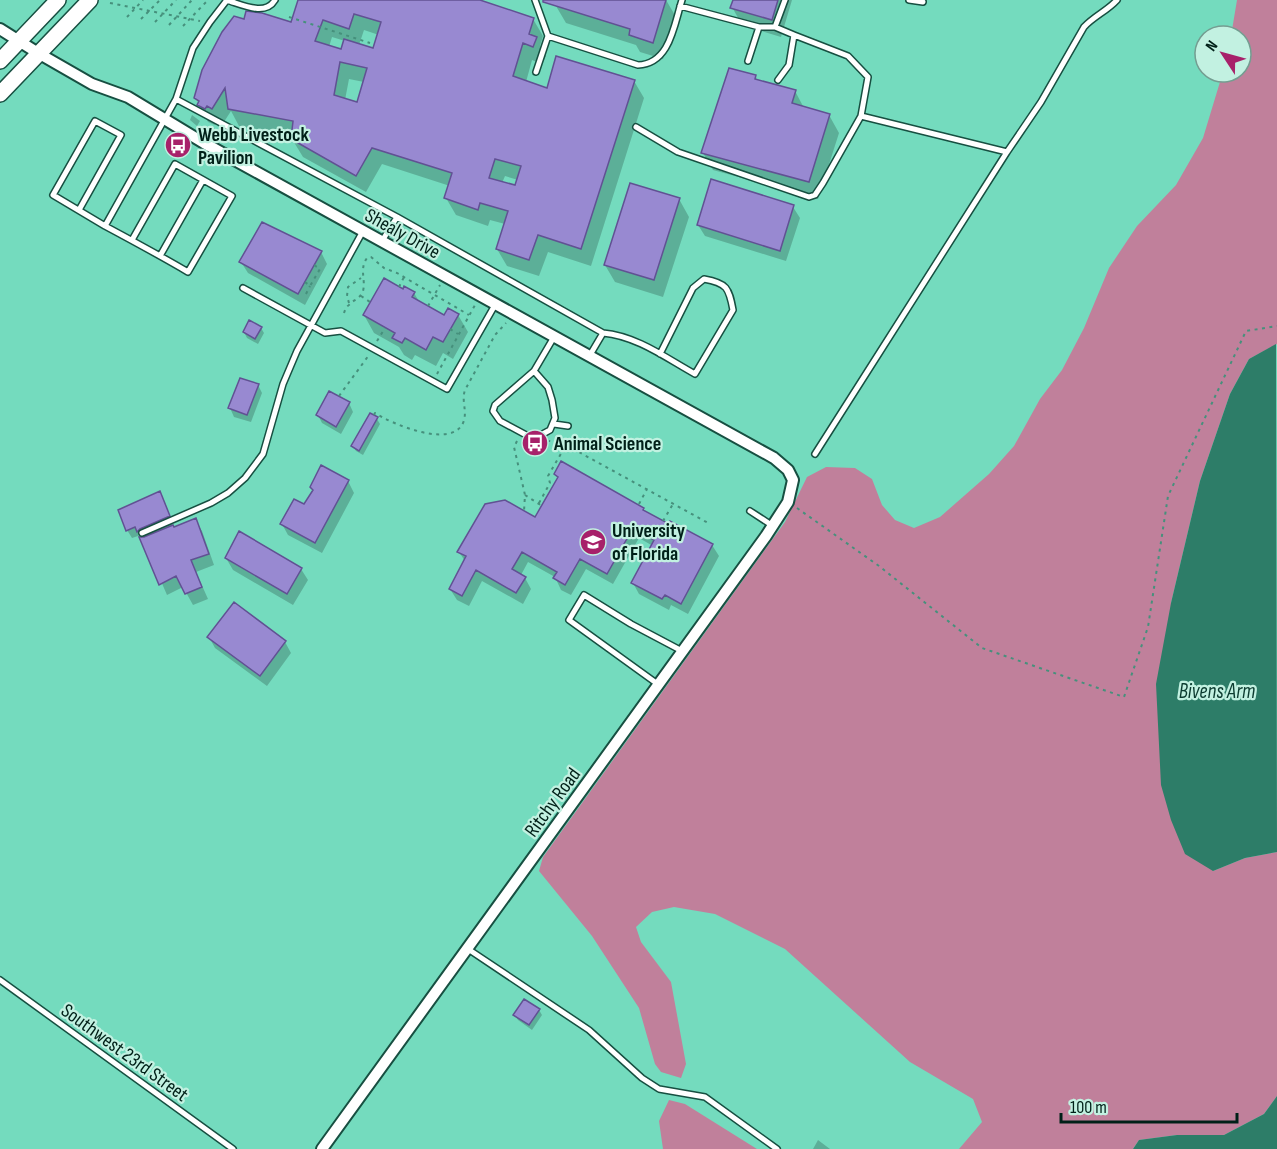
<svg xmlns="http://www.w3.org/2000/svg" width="1277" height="1149" font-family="'Sofia Sans Condensed',sans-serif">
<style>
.green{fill:#c0809b}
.water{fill:#2d7d68}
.shadow{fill:#0003;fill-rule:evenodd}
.building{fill:#9889d1;stroke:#615193;stroke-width:1.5;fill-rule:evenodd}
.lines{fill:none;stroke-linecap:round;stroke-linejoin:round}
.lane-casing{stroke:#174f41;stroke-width:8}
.street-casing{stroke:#174f41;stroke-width:14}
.secondary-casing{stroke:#174f41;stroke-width:18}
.path{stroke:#46907c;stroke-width:2;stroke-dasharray:3 4.5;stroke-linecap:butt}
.lane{stroke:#fff;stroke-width:5}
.street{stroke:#fff;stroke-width:10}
.secondary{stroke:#fff;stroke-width:15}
.labels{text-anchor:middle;stroke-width:4.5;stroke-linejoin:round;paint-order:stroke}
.poi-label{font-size:20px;font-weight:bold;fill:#002018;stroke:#c2f1e1;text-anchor:start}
.street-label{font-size:20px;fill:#002018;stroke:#c2f1e1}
.water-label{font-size:21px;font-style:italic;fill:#0c3b30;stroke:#c2f1e1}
</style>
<rect width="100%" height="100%" fill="#74dbbe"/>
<path class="green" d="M1237,0H1277V344L1249,359L1230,394L1200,481L1171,603L1213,871L1245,858L1277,852V1096L1264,1114L1224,1135H1177L1139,1140L1133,1149H959L982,1122L973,1099L910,1062L785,949L715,914L674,907L652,912L636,927L641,942L671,982L686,1064L681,1078L661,1072L655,1064L639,1008L592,936L539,871L543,857L785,522L807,477L826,467L855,468L872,479L882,505L895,520L914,528L940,517L989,474L1014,446L1040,399L1062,370L1084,328L1109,268L1137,226L1176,185L1203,138L1223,72H1241V36H1231Z
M669,1100L685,1104L757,1149H663L659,1121Z"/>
<path class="water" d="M1276,344L1277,852L1245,858L1213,871L1185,854L1171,820L1161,785L1156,684L1171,603L1200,481L1230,394L1249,359Z
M1277,1096V1149H1133L1139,1140L1177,1135H1224L1264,1114Z"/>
<path class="shadow" d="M300,0H475L533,19L543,36L540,46L546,56L542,64L532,60L526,82L548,90L634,81L644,98L591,266L548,252L539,276L507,266L497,249L505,224L490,220L488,226L456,215L446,198L450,186L382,164L366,192L303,157L292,139L293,136L239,126L231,111L222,125L217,122L215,125L208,122L196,98L245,21L292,24ZM364,30L379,35L374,49L359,45ZM332,37L345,41L342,51L329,47ZM349,79L364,82L358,104L345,100ZM505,176L518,180L516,186L502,183Z
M558,0H666L676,17L663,59L640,52L636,45L566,23L556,6Z
M734,0H792L781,37L742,25L732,7Z
M755,76L757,80L795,91L804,108L829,115L839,133L818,199L713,170L703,153Z
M192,115L200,121L197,126L190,120Z
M679,199L689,217L663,297L615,282L605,265Z
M793,207L800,218L786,261L705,236L698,225Z
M321,252L327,264L305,305L248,273L241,262Z
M403,291L414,293L420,303L444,317L458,315L468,332L453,359L443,353L436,366L415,355L412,360L404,355L399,347L374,333L364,315Z
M261,328L264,333L258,344L247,338L244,332Z
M258,385L262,393L251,422L234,417L230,408Z
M349,403L353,412L341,434L322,423L318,415Z
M371,415L377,419L380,424L363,455L356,451L353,446Z
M555,474L643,509L646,513L712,545L719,556L688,614L671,605L669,610L639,594L633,583L653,546L639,538L613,584L586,569L571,595L561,590L555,577L528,562L521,575L525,578L531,589L523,604L482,581L469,606L457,600L450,589L465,561L459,552L536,519L558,479Z
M348,481L354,493L322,553L288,535L282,524L305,506L314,492L311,487Z
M164,501L174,529L195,520L202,531L214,565L196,572L208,599L193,605L183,587L167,595L141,535L132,538L127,530Z
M226,558L301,569L308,580L293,605L233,570Z
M209,637L285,642L291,653L267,686L215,648Z
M539,1010L542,1015L532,1030L518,1020L515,1015Z
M818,1140L830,1149H813Z"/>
<path class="building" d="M298,0H480L534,18L529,34L537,37L533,47L523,43L513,76L547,88L556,56L635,80L581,249L538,235L529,260L496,249L508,211L480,203L478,210L444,198L452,173L372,148L356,176L291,139L293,121L228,109L225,88L212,109L207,106L205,109L197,105L199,101L194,98L202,70L222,32L234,16L244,19L246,11L262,13L291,22ZM354,14L381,22L373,48L344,39L341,49L315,41L323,20L349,29ZM340,62L367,68L357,102L334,95ZM495,159L521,166L515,185L489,178Z
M543,0H666L653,43L629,35L630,29L543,2Z
M733,0H778L772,20L730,8Z
M729,68L756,75L755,79L796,90L792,103L830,114L809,182L701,153Z
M711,179L794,205L780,251L697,225Z
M630,183L680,198L654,280L604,265Z
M262,222L322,251L298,294L239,262Z
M384,278L403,289L404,286L415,292L412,297L444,315L448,308L459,314L443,342L433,337L426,350L405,338L402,343L392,338L395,333L363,315Z
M249,320L262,327L255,339L243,332Z
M240,378L259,384L247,415L228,408Z
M329,391L350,402L336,427L316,415Z
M370,413L378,417L359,451L351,446Z
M561,461L644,508L643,510L669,524L670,521L713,544L681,604L665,595L662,599L631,583L654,540L633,528L607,574L580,559L565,585L553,578L557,572L522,552L512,569L526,577L516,593L476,570L462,596L449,589L466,556L457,552L485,504L505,500L535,517L558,477L554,474Z
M321,465L349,480L315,543L280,524L294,499L304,504L313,490L310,487Z
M160,491L170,516L140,529L137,532L135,527L126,531L118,510Z
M196,518L209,554L191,560L202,587L185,594L176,576L159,585L139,537H144L173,525L174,527Z
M239,531L302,568L287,594L225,558Z
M234,602L286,641L260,676L207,637Z
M524,999L540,1009L529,1025L513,1015Z"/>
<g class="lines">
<defs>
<path id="lane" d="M226,0C241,4 265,17 275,0
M535,0L548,36L638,65C670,64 674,25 682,0
M909,0L923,2
M680,6L759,27H775L785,0
M775,27L794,35L789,65L778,80
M794,35L848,56L868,77L861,116L1007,152L815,454
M748,61L759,27
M536,72L548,36
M176,99L397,217
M636,127L678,152L809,197L815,195L823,183L861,116
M1007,152L1041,102L1084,27C1094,16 1107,11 1117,0
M79,210L121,135L95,121L53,195L105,226L176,99L193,48L210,22L227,0
M105,226C133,241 161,256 188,272L232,196L175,164L132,240
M382,241L397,217L603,333
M160,256L203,180
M243,288L325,333L341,331L447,389L495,305
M590,355L603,333C637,336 666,358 695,374L733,310C729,288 727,283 704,279L693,288L660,354
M534,371L548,387L552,400L555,418L550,430L539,436H528L500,421L493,411L495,405L534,371L554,337
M554,424L568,426
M750,511L773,526
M142,533L211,503L228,493L245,478L263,454L283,384L297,351L363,231
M659,685L569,620L584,595L631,624L682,651
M468,949L589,1030L642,1078L659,1089L705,1097L777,1149
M0,980L233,1149"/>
<path id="street" d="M0,29L38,53L92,84L128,97L204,143L774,458L788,470L793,480L788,502L766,536L322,1149"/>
<path id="secondary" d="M0,61L58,0
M0,94L90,0"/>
</defs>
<use href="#lane" class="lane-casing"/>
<use href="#street" class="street-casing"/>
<use href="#secondary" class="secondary-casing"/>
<path class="path" d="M110,3L200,21
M127,17L143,0
M289,17L370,43
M141,19L160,0
M155,22L176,0
M169,25L192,0
M183,26L208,0
M305,282L310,286L320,269L314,265
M399,287L404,277
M306,294L310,286
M361,296L370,302
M349,303L347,296L348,287L361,278
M428,306L440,285
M344,313C345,310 346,307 349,305C353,300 360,299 363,291C366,280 359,269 367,258L371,257L384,268L397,273L469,315
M450,329L458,334
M377,341L385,328
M437,374L475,305
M339,396L369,355
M374,415L375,413C392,424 451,449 463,423C468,412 461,401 465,390L495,335L506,323
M517,441L514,447L525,495L524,511
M566,445L710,524
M525,495L542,506
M539,503L550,483L548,476L566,445L560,442L549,441
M639,504L647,489
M797,508L879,566L982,648L1124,697L1148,627L1168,496L1246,331L1277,326
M663,521L673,504"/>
<use href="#lane" class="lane"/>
<use href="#street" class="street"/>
<use href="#secondary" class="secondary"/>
</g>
<defs>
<symbol id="bus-disc" viewBox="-11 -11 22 22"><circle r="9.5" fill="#a7216a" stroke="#c2f1e1"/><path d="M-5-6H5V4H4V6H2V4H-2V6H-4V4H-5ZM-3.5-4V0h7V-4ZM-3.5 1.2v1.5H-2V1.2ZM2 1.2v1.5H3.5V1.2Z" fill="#fff"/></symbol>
<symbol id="university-disc" viewBox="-11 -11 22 22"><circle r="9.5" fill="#a7216a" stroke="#c2f1e1"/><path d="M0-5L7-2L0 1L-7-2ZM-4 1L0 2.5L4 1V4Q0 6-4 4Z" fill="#fff"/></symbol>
</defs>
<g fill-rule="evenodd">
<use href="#bus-disc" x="163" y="130" width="30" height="30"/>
<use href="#bus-disc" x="520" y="428" width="30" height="30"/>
<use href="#university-disc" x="578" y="527" width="30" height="30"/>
</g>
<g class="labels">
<g class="poi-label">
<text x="198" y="141">Webb Livestock<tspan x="198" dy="23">Pavilion</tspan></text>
<text x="554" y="450">Animal Science</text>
<text x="612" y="537">University<tspan x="612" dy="23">of Florida</tspan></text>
</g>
<g class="street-label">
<text transform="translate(403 233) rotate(29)" y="7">Shealy Drive</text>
<text transform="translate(552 802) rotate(-54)" y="7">Ritchy Road</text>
<text transform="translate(125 1052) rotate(36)" y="7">Southwest 23rd Street</text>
</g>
<g class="water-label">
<text x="1217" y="698">Bivens Arm</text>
</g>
</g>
<g transform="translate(1223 54) rotate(306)"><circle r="28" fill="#c2f1e1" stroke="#749d91" stroke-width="1.5"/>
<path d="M0-4.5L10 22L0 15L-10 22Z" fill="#a7216a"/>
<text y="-9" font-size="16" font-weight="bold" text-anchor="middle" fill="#002018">N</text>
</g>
<path d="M1061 1113v9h176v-9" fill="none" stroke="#002018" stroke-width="3"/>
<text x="1070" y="1113" font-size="18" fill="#002018" stroke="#c2f1e1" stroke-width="4.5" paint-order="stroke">100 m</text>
</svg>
